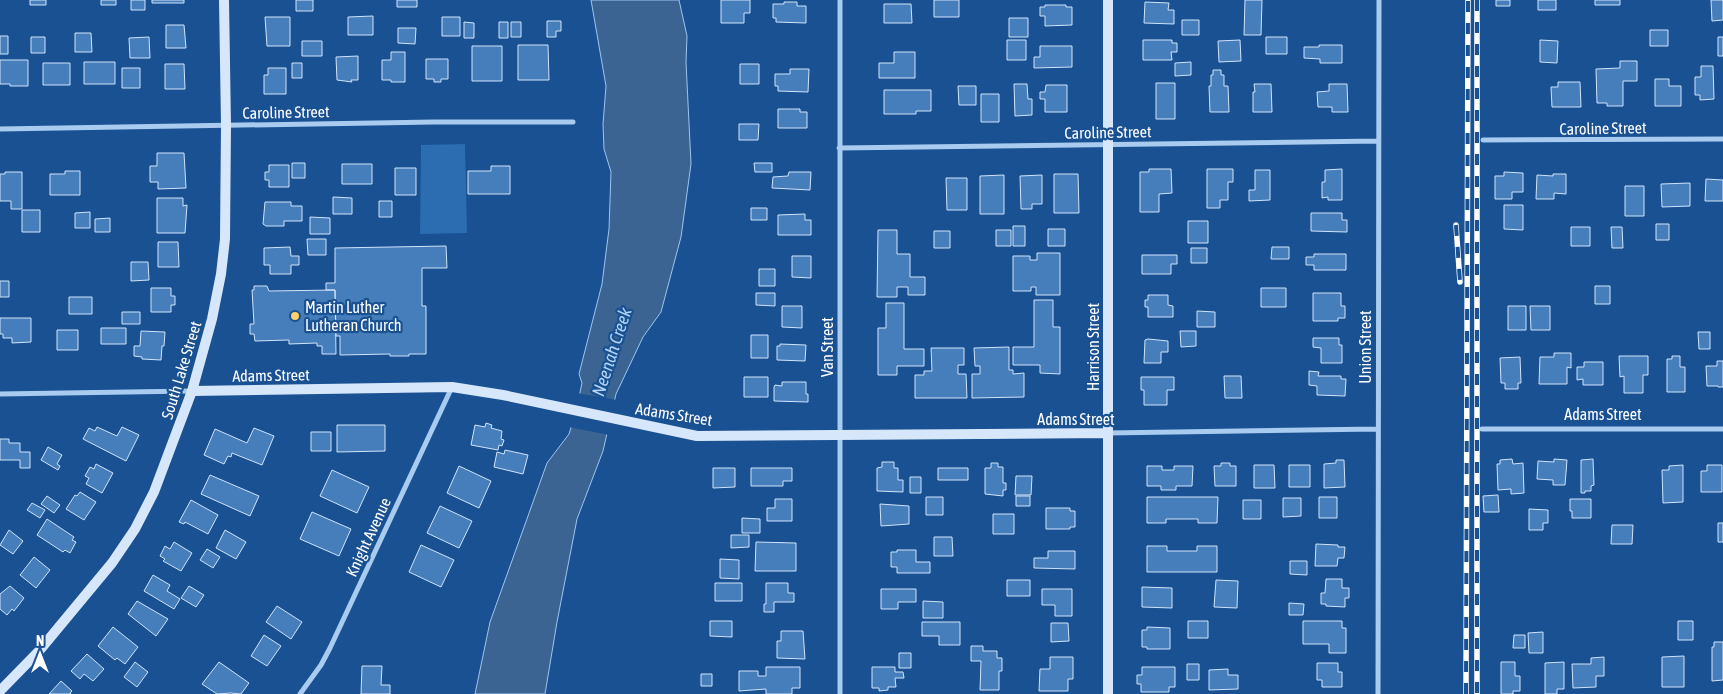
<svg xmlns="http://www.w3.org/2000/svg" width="1723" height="694" font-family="'Asap Condensed',sans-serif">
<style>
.green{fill:#2c6cb0}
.water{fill:#3c6493;stroke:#9cc6f2}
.pier{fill:#195192}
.building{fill:#467dbb;stroke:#d0e4fb}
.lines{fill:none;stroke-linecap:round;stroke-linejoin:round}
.street{stroke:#a9cbef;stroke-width:5}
.secondary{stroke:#d7e7fb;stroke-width:10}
.rail-casing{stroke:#fff;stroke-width:5.5}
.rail{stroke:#195192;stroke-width:4;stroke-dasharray:11;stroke-linecap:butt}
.poi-dot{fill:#ffcf68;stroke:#195192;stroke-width:2}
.labels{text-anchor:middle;stroke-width:4.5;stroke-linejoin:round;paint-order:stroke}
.street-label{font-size:16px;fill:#fff;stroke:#195192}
.poi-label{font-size:16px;fill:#fff;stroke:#195192;text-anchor:start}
.water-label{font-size:18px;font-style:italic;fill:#b5d5f6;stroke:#195192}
</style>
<rect width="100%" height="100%" fill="#195192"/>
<path class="green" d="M465,144L467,233L420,234L421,145Z"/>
<path class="water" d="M591,0H679L687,36L686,62L691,164L681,237L661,312L643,337L616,394L603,451L577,519L557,622L545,694H475L490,622L547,463L569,434L576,411L582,383L579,374L602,284L609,229L611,172L604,149L603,124L606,86Z"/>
<path class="pier" d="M577,393L617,400L609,435L569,427Z"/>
<path class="building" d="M30,0H46V5H30Z
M101,0H116V5H101Z
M131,0H145V10H131Z
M152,0H184V3H152Z
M296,0H313V11H296Z
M397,0H417V7H397Z
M721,0H750V13H744V23H721Z
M934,0H959V17H934Z
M1245,0H1262L1261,35H1244Z
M1496,0H1510V6H1496Z
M1538,0H1556V10H1538Z
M1595,0H1620V5H1595Z
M1711,0H1723V20L1712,21Z
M784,2H797V6H806V23L776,22V18H773V4H784Z
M1145,2L1169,3L1168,10H1174V24L1144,23Z
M884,4H911L912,23H884Z
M1045,5H1066V7H1072V25L1045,26V16H1040V7H1045Z
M373,16V35H348V17Z
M265,17H290V46H267Z
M442,17H460V36H442Z
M1009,18H1028V37H1009Z
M1182,20H1199V35H1182Z
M547,21H561V31H556V37H547Z
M464,22L474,23V38H464Z
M499,22H508V38H499Z
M511,22H521V37H511Z
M166,25H184L186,48H166Z
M398,28H416L415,44L398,43Z
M1650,30H1668V46H1650Z
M75,33H91L92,52H75Z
M0,36H8V54H0Z
M31,37H45V53H31Z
M149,37L150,58H130L129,38Z
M1266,37H1287V54H1266Z
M1718,37H1723V56H1718Z
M1007,40H1026V60H1007Z
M1143,40H1172V43H1177V52H1171L1172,60H1143Z
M1240,40L1241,61L1219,62L1218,41Z
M1540,40L1558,41L1557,63L1540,62Z
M302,41H322V56H302Z
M518,45H548L549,80H518Z
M1319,45H1342V63H1320V59L1304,58V47H1319Z
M472,46H502V81H472Z
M1040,46H1072V67L1034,68V57H1040Z
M391,52H405V82H391V80H382V60H391Z
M894,52H915V78H879V63H894Z
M358,56V80H351L352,82L337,80L336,57Z
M426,59H448V79H441V82H434V79H426Z
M0,60H28V86H10V84H0Z
M1620,61H1637V81H1623V106H1607V103H1597L1596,69L1620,68Z
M84,62H115V84H84Z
M1191,62V75L1175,76V63Z
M43,63H70V85H43Z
M292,63H302V78H292Z
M165,64H184L185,89H165Z
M740,64H759V84H740Z
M1701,66H1713L1714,99L1700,100V95H1695V77H1701Z
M122,68H140V88H122Z
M268,68H286V94H264V75H268Z
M790,69H809L808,92L778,91V86H775V74H790Z
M1213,70H1221V75H1224V86H1228L1229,112H1210L1209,86H1211V75H1213Z
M1655,79H1669V86H1681V106H1655Z
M1558,82H1580L1581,107H1552L1551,87H1558Z
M1156,83H1175V119H1156Z
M1014,84H1027L1028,99H1032V115L1015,116Z
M1254,84H1271L1272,112H1253V92H1255Z
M1329,84H1347L1348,112H1332V107H1318L1317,92L1329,91Z
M1046,85H1067V112H1045V99H1040V92H1045Z
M958,86H976V105H959Z
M884,90H931V111H916V114H884Z
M981,94H999V122H981Z
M778,109H800V112H807V128H778Z
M739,124H759L758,140H739Z
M157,153H184L186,188L158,189V182H150V166H157Z
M292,163H305V178H292Z
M754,163H772V172H755Z
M342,164H372V184H342Z
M269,165H289V187H269V180H265V172H269Z
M491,166H510V194H468V171H491Z
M395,168H416V195H395Z
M1149,169H1171L1172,193L1159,194V212H1140V172H1149Z
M1207,169H1233V182H1228V200H1220V208H1207Z
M1342,169V200H1328V197L1322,198V182H1325V170Z
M1255,170H1270V200L1249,201V190H1255Z
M65,171H80V195H50V174H65Z
M5,172H22V209H11V201H0V174H5Z
M789,172H811L810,190L772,188L773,177L788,176Z
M1504,172L1523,173V192H1512V199H1495V176H1504Z
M1054,174H1078L1079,213H1054Z
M1553,174H1566V194L1554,193V199H1536L1537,175L1553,176Z
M1004,175V214H980V176Z
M1042,175V204H1032V209H1021L1020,176Z
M946,178H967V210H947Z
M1706,179L1723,180V201H1705Z
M1690,183V206L1662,207L1661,184Z
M1625,186H1644V216H1625Z
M333,197L352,198V214H333Z
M157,198H183V206L187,205L185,233H157Z
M379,201H392V217H379Z
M265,202H291V206H302V221H284V226H266L263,224Z
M1504,205H1523V230L1504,229Z
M751,208H767V220H751Z
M22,210H40V232H22Z
M90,212V228H75V213Z
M1311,213H1342V220H1347V232L1311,231Z
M805,214V220H811V235H778V215Z
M310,217L330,218V234H310Z
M110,218V232H95V219Z
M1188,221H1208V243H1188Z
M1656,224H1669V240H1656Z
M1013,226H1025V246H1013Z
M1571,227H1590V246H1571Z
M1611,227H1622L1623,248H1612Z
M1048,229H1065V246H1048Z
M878,230H897V254H910V277H925V295H908V287H897V297H877Z
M996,230H1011V246H996Z
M934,231H950V248H934Z
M307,239H326V255H308Z
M158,242H178L179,267H158Z
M446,246L447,268H422V306H426V354H409V356H390V354L340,355V336H336L335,290H326V283H335V248Z
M290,247L291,256H299V265H291V274H270V265H264V248Z
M1272,247H1289V259H1271Z
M1191,248H1207V263H1191Z
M1037,253H1060V295H1036V287H1031V291H1013V256H1030V260H1037Z
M1314,254H1346V270H1314V265H1306V257H1314Z
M1142,255H1177V264H1171V274H1142Z
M792,256H811V278L792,277Z
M131,262H148L149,280L131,281Z
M759,269H775V286H759Z
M0,281H9V297H0Z
M254,286H267L269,291L335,290L336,354H322V346H317V343L289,344V340L255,341L254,334H250V324H254L252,290H254Z
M1595,286H1610V304H1595Z
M151,288H171V296H175V305H171V312H151Z
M1261,288H1286V307H1261Z
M756,293H775V306L756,305Z
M1313,293H1341V306H1345V318H1338V321H1313Z
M1148,295H1168V305L1173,306V317H1148V307H1145V300H1148Z
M69,297H92V314H69Z
M1034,300H1053V327H1060V374L1040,373V365H1013V347H1034Z
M886,303H904V349H924V366H897V375H878V328H886Z
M782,306H802V328L782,327Z
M1508,306H1526V330H1508Z
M1530,306H1550V330H1531Z
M1197,311L1215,312V327H1197Z
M122,312H140V324H122Z
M0,318H31V342L12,343V338H3V334H0Z
M101,328H126V344H101Z
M57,330H78V350H57Z
M141,331L165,332L164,346H162L161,360L142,359V357L134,356V346H140Z
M1180,331H1196V346L1181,347Z
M1698,332H1710V349H1699Z
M751,335H768V358H751Z
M1313,338H1339V345H1342V363H1321V348L1313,347Z
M1148,339L1168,341V352H1161V363H1144L1145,340Z
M780,344L806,345L805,361L777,360V346H780Z
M1009,347V370H1013V374L1024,373V397L972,398V374H980V366H975L974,348Z
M931,348H964V365H958V374H966L967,398H915V375H924V371H932Z
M1554,353H1571V368L1567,367V384H1539L1540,357H1554Z
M1619,356H1648V375H1643V393H1624V376L1620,377Z
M1672,356H1680V367H1685V392H1667V359H1672Z
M1520,357L1521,383H1518V389H1505V383H1501L1500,358Z
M1717,361H1723V387H1718V386H1707L1706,366H1717Z
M1584,362H1603V385H1583V379L1577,380V367H1584Z
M1309,371L1319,372L1318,376H1341V379H1346L1345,396L1317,395V386L1309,385Z
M1224,376H1241L1242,398H1225Z
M744,377H768V397H744Z
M1141,377H1174V390H1167V405H1144V390H1141Z
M782,382H806V394H808V402L774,401V387L775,385L782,386Z
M486,423L492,425L491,428L502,431L501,439L504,440L502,446L499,445L498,450L471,445L475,425L485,427Z
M337,425H385V451L337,452Z
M97,427L117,436L122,427L139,435L126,461L83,439L89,428L95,431Z
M254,428L274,436L262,465L232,453L231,457L228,456L224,464L204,455L215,429L247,443Z
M311,432H331V451H311Z
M0,439H9V443H20V452H30V468H20V460H0Z
M48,447L62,455L57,464L60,466L58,470L41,460Z
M505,450L528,455L523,474L494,467L497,452L504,454Z
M1512,459L1513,464L1523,463L1524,493L1511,494V489L1498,490L1497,464H1500V460Z
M1554,459L1567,460L1565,485H1553V480L1537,479L1538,461L1554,462Z
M1593,459L1594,485L1591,486V491H1585V493H1581V460Z
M1336,460H1344L1345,487L1324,488V464L1336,463Z
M882,462H894V468H898V480H903V492L877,491V468L882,467Z
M991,463H998V467H1003V483H1006V490H1003V496L985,494V468H991Z
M1221,463H1230V466H1236V486H1215L1214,466H1221Z
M96,464L113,473L102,493L86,484L89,478L85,476L90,467L94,469Z
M1254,465H1274L1275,488H1254Z
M1289,465H1310V487H1289Z
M1683,465V502L1663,503L1662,470H1669V466Z
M1707,465H1722V492H1701V471H1707Z
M459,466L491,481L479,508L447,493Z
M1147,466H1162V470H1174V466H1193L1192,486H1176V490H1161V486H1147Z
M713,468H735V487L713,488Z
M751,468H792V481H783V486H751Z
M938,468H968V480H938Z
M332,470L369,487L357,513L320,496Z
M210,475L259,496L250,516L201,494Z
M1016,476H1032L1031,495H1015Z
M910,477H921V493H910Z
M80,492L96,502L84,520L66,509L75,495L77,496Z
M1498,495L1499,512H1484L1483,496Z
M47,496L60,505L54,513L41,504Z
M1016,496H1030V506H1016Z
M926,497H943V515H926Z
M1147,497H1218L1217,523H1198V519H1166V523H1147Z
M1319,497H1337V518H1319Z
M1283,498H1301V516L1283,517Z
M775,499H792V521H767V508H775Z
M1570,499H1591V518H1572V511H1570Z
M191,500L218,515L208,534L185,522L184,524L179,522Z
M1243,500H1261V519H1243Z
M32,503L45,510L40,518L27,510Z
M880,504L909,506V524L881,526Z
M440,506L472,521L459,548L427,533Z
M1046,508H1070V511H1075V527H1070V529H1046Z
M1529,509L1548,510V523H1543V530H1529Z
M312,512L351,529L339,556L300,539Z
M993,514H1014V534H993Z
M742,518L760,519V533H742Z
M47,519L74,537L72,540L76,542L70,553L65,550L63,552L37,535Z
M1718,523H1723V542H1718Z
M1612,525H1633L1632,544H1611Z
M9,530L23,541L13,554L0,545Z
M225,530L246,542L236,559L216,548Z
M731,535H749V547L731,548Z
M934,537H952L953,556H934Z
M174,542L192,553L181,571L163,561L165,559L160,556L165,546L170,549Z
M756,542L796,543V571H755Z
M1316,544L1338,545V547H1345L1344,558H1338L1337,566H1315Z
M421,545L454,560L441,587L409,572Z
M1147,546H1167V551H1197V546H1217V572H1147Z
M207,549L220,557L213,568L200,560Z
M897,550H916V562H930V573H897V567H891V552H897Z
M1048,551H1075V569L1034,568V558H1048Z
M34,557L50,570L36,588L20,575Z
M720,559L739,560V579L720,578Z
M1290,561H1307V575L1290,574Z
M153,575L170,585L167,591L180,599L174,609L144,591Z
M1326,579H1342V588H1349V598H1345V607L1326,606V604H1321V593H1325Z
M1007,580H1030V596H1007Z
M1216,580L1238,581L1237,608L1214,607Z
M715,583H742V601H715Z
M766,583H788V593H794V602H774V612H764V604H766Z
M10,586L24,598L14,611L12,609L7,615L0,609V594Z
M189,586L204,595L196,607L181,598Z
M1142,587L1172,588V608L1142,607Z
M881,589H916V602H898V609H881Z
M1042,589H1072V616H1055V605H1042Z
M137,601L168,619L156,636L128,614Z
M923,601L943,602V618H923Z
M1289,603L1304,604L1303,615H1289Z
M277,606L302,622L291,639L266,622Z
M710,621H732V637L710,636Z
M1188,621H1208V638H1188Z
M1303,621H1342V628H1346V653H1329V644H1303Z
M1678,621H1693V640H1678Z
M922,622H960V645H939V636H922Z
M1051,623H1068L1069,641L1051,642Z
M113,627L138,647L125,664L117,658L115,660L98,646Z
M1147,627L1170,628V649H1147V647H1142V630H1147Z
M781,631H803L805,659L777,658V641H781Z
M1543,632V653H1529L1528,633Z
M264,635L281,646L267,666L251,656Z
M1514,635H1525V648H1513Z
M1714,642H1723V680L1712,681V647H1714Z
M971,646H983V651H997V658H1002V671H999V690H980L981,661H971Z
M899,653H911V668H899Z
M87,654L104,669L93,681L84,674L80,679L71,671Z
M1684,656V687H1662V657Z
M1050,657H1073V679H1068V691H1039L1040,669H1050Z
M1604,657V676H1596V687L1573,688L1572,664H1591V658Z
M135,662L148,672L137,687L124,677Z
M219,662L249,683L241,694L231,693L217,694L202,684Z
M1501,662H1515V676H1520V691H1513V694H1501Z
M1564,662V689H1557V694H1545V663Z
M1317,663H1338V672H1342V687H1322V680H1317Z
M1187,664H1199V680H1187Z
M362,666H382L381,685H390V694H361Z
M766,667H800V688H792V694H766V689L739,691V671H758V676H766Z
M872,667H895V672H903L904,678H895L896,687H888V690L879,691V688H872Z
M1142,667H1175V687H1169V692H1141V684H1137V675H1142Z
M1228,669V675H1238V689L1209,690V670Z
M701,674H712V686H701Z
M61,681L72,691L70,693L71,694H49Z"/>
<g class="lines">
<path class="street" d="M0,129L434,122H573
M1483,140L1723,139
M839,148L1378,141
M0,394L192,391
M1482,429H1723
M1108,433L1377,429
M300,694L321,665L330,648L452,387
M840,694V0
M1378,694L1379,0"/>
<path class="secondary" d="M192,391L452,387L503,395L697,436L1108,433
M0,691L39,651L112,563L135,529L154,492L192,391L212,319L221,274L225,239L226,125L224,0
M1108,694V0"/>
<defs>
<path id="rail" d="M1477,0V694
M1456,225L1460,282
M1466,694L1468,0"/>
</defs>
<use href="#rail" class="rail-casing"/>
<use href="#rail" class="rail"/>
</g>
<circle class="poi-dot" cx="295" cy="316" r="5"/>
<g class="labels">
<g class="street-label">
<text transform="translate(286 112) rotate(-1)" y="6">Caroline Street</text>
<text transform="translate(1603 128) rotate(-1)" y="6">Caroline Street</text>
<text transform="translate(1108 132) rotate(-1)" y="6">Caroline Street</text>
<text transform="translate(827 347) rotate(-90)" y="6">Van Street</text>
<text transform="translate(1093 347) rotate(-90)" y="6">Harrison Street</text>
<text transform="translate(1365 347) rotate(-90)" y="6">Union Street</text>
<text transform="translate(181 370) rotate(-73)" y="6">South Lake Street</text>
<text transform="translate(271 375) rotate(-1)" y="6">Adams Street</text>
<text transform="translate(674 414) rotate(9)" y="6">Adams Street</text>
<text x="1603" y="420">Adams Street</text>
<text x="1076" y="425">Adams Street</text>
<text transform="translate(368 537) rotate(-65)" y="6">Knight Avenue</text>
</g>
<g class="poi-label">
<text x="305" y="313">Martin Luther<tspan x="305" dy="18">Lutheran Church</tspan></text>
</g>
<g class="water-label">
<text transform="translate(612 352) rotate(-72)" y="6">Neenah Creek</text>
</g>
</g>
<g transform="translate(40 654)" stroke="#195192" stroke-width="4" paint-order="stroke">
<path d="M0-4L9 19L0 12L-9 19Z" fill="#ffffff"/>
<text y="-8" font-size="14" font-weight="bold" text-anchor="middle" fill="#ffffff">N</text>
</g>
</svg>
